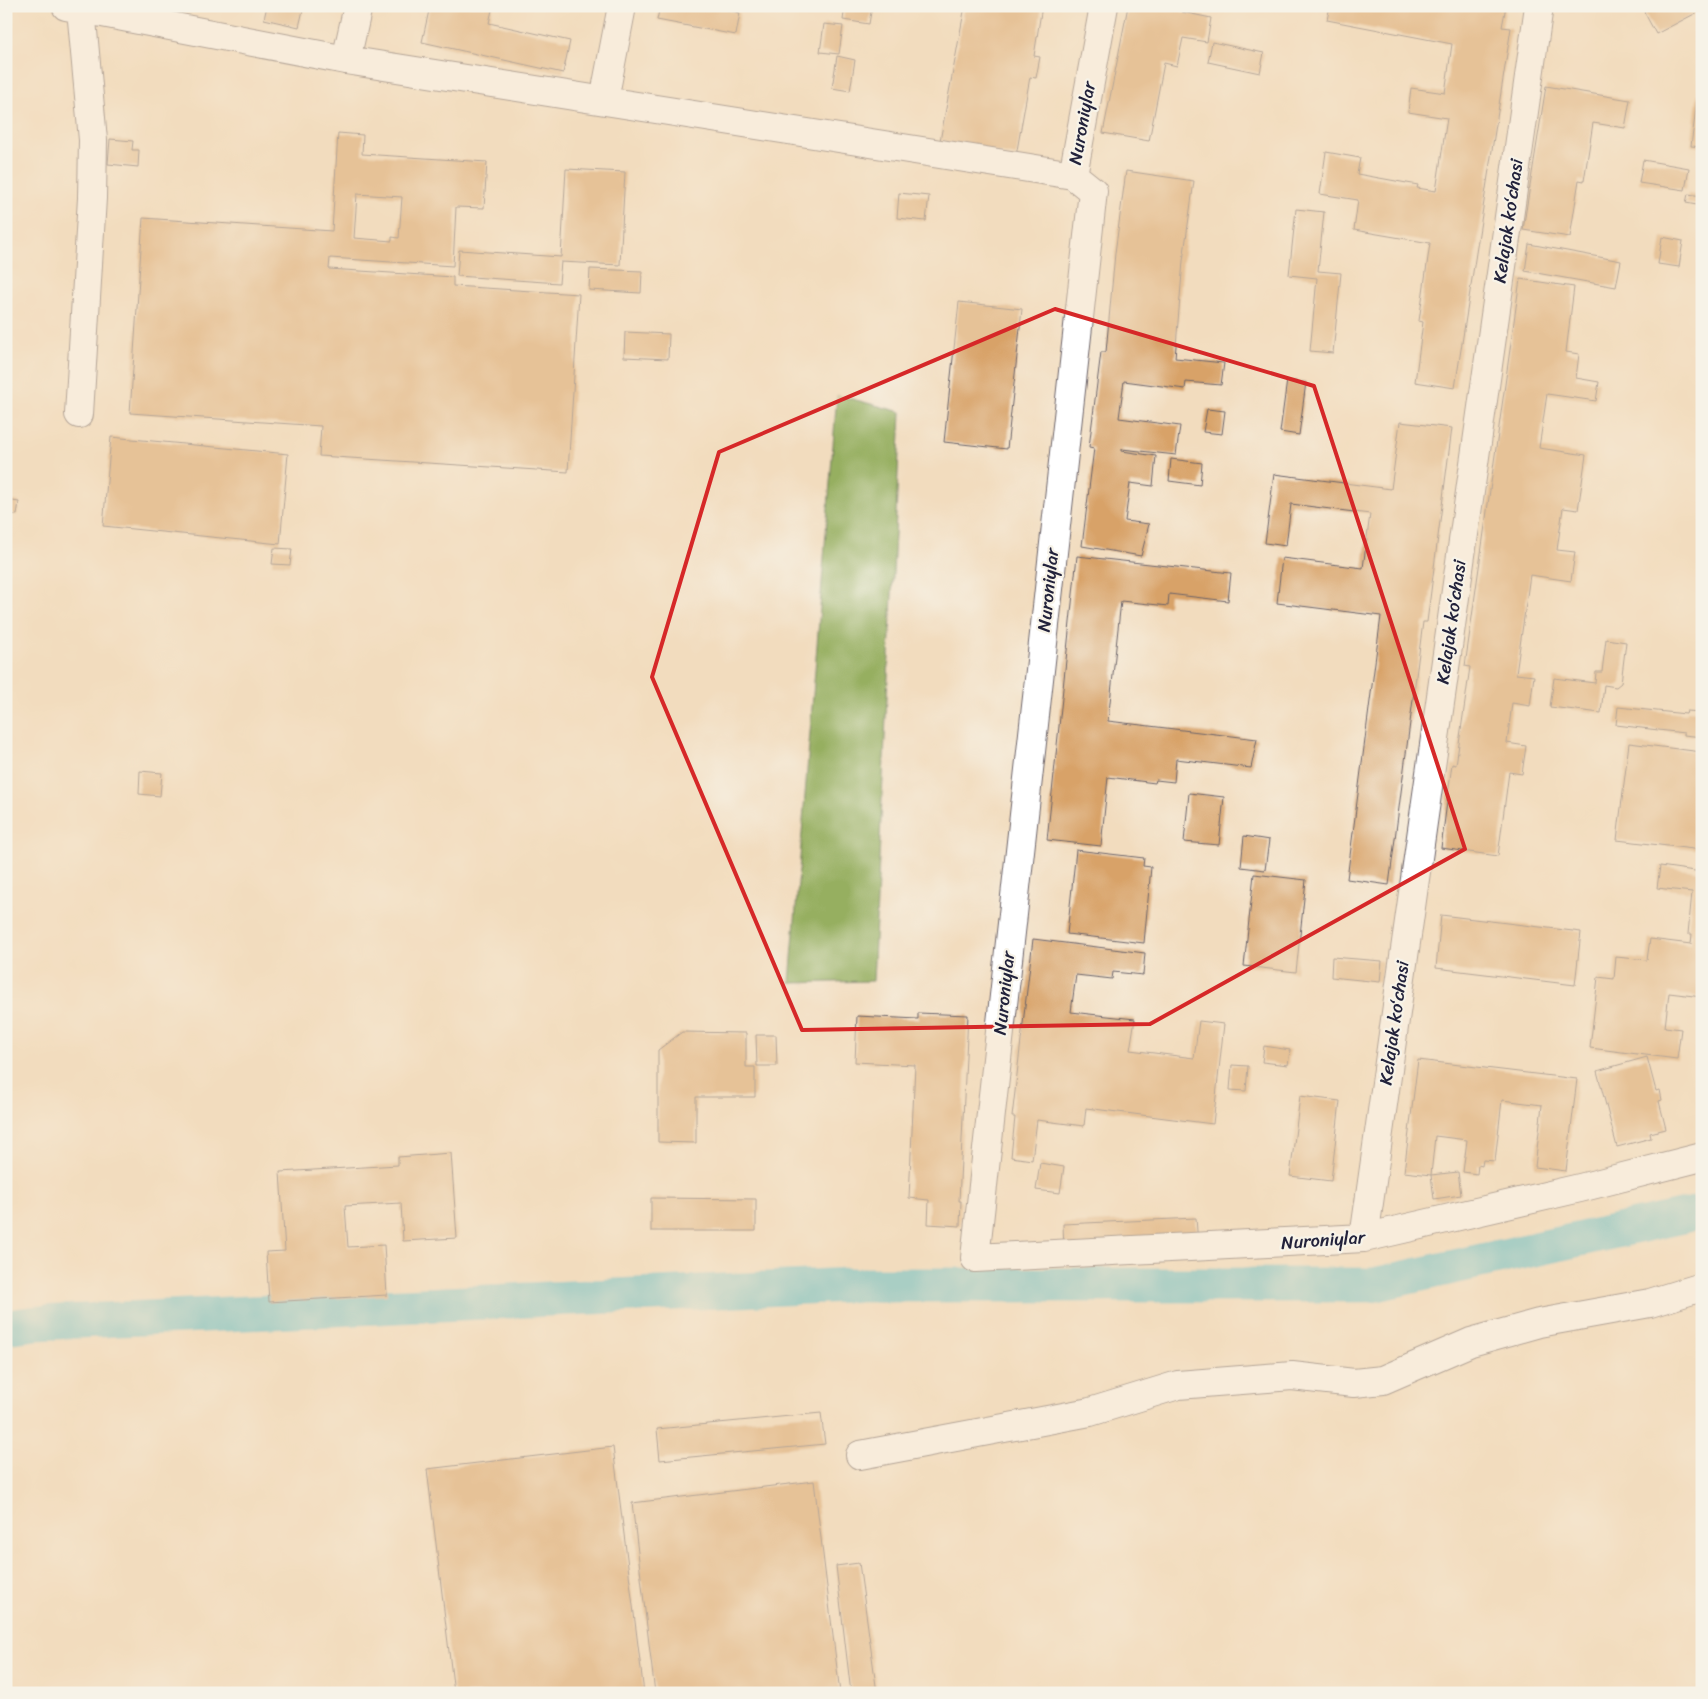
<svg xmlns="http://www.w3.org/2000/svg" width="1708" height="1699" font-family="Sriracha,sans-serif">
<style>
.forest{fill:#96af60;stroke:#5c684e}
.lines{fill:none;stroke-linecap:round;stroke-linejoin:round}
.canal{stroke:#51bccc;stroke-width:35}
.building{fill:#d8a267;fill-rule:evenodd}
.minor-casing{stroke:#6b6369;stroke-width:30}
.minor{stroke:#fff;stroke-width:28}
.marked{fill:none;stroke:#d62828;stroke-width:4;stroke-linejoin:round}
.labels{text-anchor:middle;stroke-width:4.5;stroke-linejoin:round;paint-order:stroke}
.street-label{font-size:18px;fill:#22223b;stroke:#f7f3e8}
</style>
<rect width="100%" height="100%" fill="#f7f3e8"/>
<filter id="ink" filterUnits="userSpaceOnUse"><feTurbulence type="fractalNoise" baseFrequency=".02" numOctaves="2"/><feDisplacementMap in="SourceGraphic" scale="10" xChannelSelector="R" yChannelSelector="G"/><feConvolveMatrix kernelMatrix="1 2 1 2 8 2 1 2 1" color-interpolation-filters="sRGB"/></filter>
<filter id="wash" filterUnits="userSpaceOnUse"><feTurbulence type="fractalNoise" baseFrequency=".0096" numOctaves="4" result="noise"/><feDisplacementMap in="SourceGraphic" scale="20" xChannelSelector="R" yChannelSelector="G"/><feGaussianBlur stdDeviation="1.12" result="paint"/><feColorMatrix in="noise" values="0 0 0 0 0 0 0 0 0 0 0 0 0 0 0 0 0 1.4 0 .05"/><feComposite in="paint" operator="in"/></filter>
<g filter="url(#wash)">
<rect width="100%" height="100%" fill="#f2dcbe"/>
<path class="forest" d="M837,395L901,412L873,981L790,983Z"/>
<g class="lines">
<path class="canal" d="M6,1327L37,1323L849,1285H1373L1702,1212"/>
</g>
<g id="blocks">
<path class="building" d="M267,6H304L299,27L264,19Z
M430,6H493L489,23L570,41L563,73L422,42Z
M660,6H712L740,13L736,35L657,20Z
M845,6H872L869,24L843,20Z
M965,6H1042L1034,56L1040,57L1036,78L1030,77L1016,156L940,141Z
M1128,6H1183L1182,12L1211,18L1207,42L1183,38L1177,66L1164,63L1149,141L1103,133Z
M1330,6H1506L1502,27L1511,28L1455,388L1415,382L1423,322L1419,321L1430,243L1354,230L1358,200L1320,194L1326,152L1360,158L1357,174L1418,185L1417,188L1436,191L1447,118L1408,112L1411,88L1445,93L1452,44L1327,20Z
M1641,6H1702V10L1656,34Z
M824,24L843,26L839,54L820,52Z
M1212,42L1264,53L1260,73L1208,62Z
M837,56L855,60L850,91L832,88Z
M1701,70H1702V147L1691,146Z
M1546,86L1630,100L1625,128L1593,123L1584,181L1579,180L1570,237L1523,230Z
M338,133L363,135L362,154L487,162L484,208L456,207L453,266L330,258L329,269L453,277V286L579,294L568,472L319,456L321,426L130,413L143,218L332,231ZM357,194L402,197L399,238L392,237V241L354,238Z
M110,139L133,141L132,150H139L138,167L108,164Z
M1643,160L1689,168L1685,190L1639,183Z
M566,169L625,172L620,265L561,262L559,283L457,276L459,250L561,257Z
M1126,171L1194,181L1183,261L1175,358L1224,363L1221,385L1186,382L1185,389L1124,381L1119,418L1180,426L1176,455L1122,449V451L1156,456L1153,486L1130,483L1125,521L1149,524L1141,556L1082,546L1094,448L1089,447L1101,352H1106L1115,253Z
M899,193L929,196L926,221L897,218Z
M1688,194L1702,196V206L1686,203Z
M1296,209L1324,212L1318,271L1341,273L1333,353L1310,351L1317,278L1289,275Z
M1662,237L1683,241L1679,267L1658,264Z
M1529,244L1621,261L1616,287L1525,271Z
M590,269L642,271L641,293L589,290Z
M1520,279L1574,287L1566,352L1579,354L1576,378L1599,382L1596,401L1547,394L1539,448L1586,455L1578,510L1563,508L1557,550L1575,552L1571,581L1530,575L1516,674L1534,676L1530,706L1512,703L1507,743L1526,746L1522,774L1509,772L1498,856L1441,848L1452,764L1456,765L1470,667L1465,666Z
M959,302L1022,309L1007,449L944,442Z
M625,332L669,334L668,359L624,357Z
M1287,380L1306,382L1299,435L1280,432Z
M1207,409L1225,411L1222,434L1203,432Z
M1400,422L1452,428L1427,622H1423L1389,885L1347,879L1381,616L1277,603L1282,558L1363,568L1370,514L1291,504L1286,546L1265,543L1274,474L1391,489Z
M111,437L288,454L280,544L103,526Z
M1171,459L1202,463L1200,485L1169,481Z
M6,500L19,502L17,515L6,513Z
M274,548L292,549L290,565L272,564Z
M1077,556L1231,573L1228,601L1169,594L1168,606L1121,601L1108,721L1257,739L1251,768L1176,759L1174,782L1156,780L1155,783L1108,777L1101,846L1047,840Z
M1606,639L1626,642L1621,683L1616,687L1604,685L1601,713L1550,707L1554,678L1595,683L1596,672H1602Z
M1618,707L1686,714L1687,711L1702,712V737L1684,735V733L1616,725Z
M1629,743L1702,752V850L1617,840Z
M140,771L162,773L160,796L139,794Z
M1189,793L1224,797L1219,845L1184,842Z
M1244,836L1269,840L1265,870L1241,867Z
M1076,850L1144,858L1143,866L1151,867L1144,943L1067,934Z
M1660,866L1702,872V997L1669,993L1665,1027L1681,1029L1677,1059L1590,1048L1598,977L1614,979L1616,957L1647,960L1650,939L1691,944L1692,934H1688L1692,892L1657,888Z
M1254,874L1306,880L1296,972L1244,966Z
M1441,915L1581,932L1575,985L1436,968Z
M1033,939L1145,953L1143,975L1113,972L1112,979L1076,975L1071,1012L1135,1019L1130,1050L1194,1058L1199,1021L1224,1024L1213,1124L1086,1108L1084,1126L1037,1120L1032,1160L1011,1157L1015,1117H1012Z
M1332,957L1382,961L1380,982L1331,977Z
M918,1013L968,1015L959,1201H961L960,1226L928,1224L929,1200L909,1198L915,1065L855,1062L857,1016L918,1019Z
M682,1032L746,1033V1067H755V1097H696V1143L658,1142V1050Z
M756,1035H776L777,1066H757Z
M1264,1046L1290,1050L1288,1065L1262,1062Z
M1647,1057L1656,1091L1660,1090L1662,1100L1659,1101L1666,1129L1650,1133L1651,1138L1617,1147L1597,1071Z
M1418,1060L1577,1079L1566,1171L1535,1167L1542,1105L1502,1100L1495,1161L1483,1160L1482,1166L1478,1165L1477,1174L1463,1172L1467,1140L1435,1136L1431,1175L1458,1172L1461,1195L1434,1199L1431,1175L1404,1172Z
M1232,1065L1248,1066L1246,1091L1230,1090Z
M1300,1096L1340,1101L1331,1181L1290,1176Z
M451,1153L457,1238L403,1241L401,1203L345,1206L348,1247L384,1245L387,1295L269,1302L266,1252L285,1251L280,1172L398,1165V1157Z
M1040,1163L1064,1167L1060,1193L1036,1190Z
M651,1198L756,1199V1231H651Z
M1196,1218L1198,1244L1064,1250L1063,1224Z
M821,1413L825,1444L660,1460L657,1429Z
M613,1447L644,1693H454L427,1469Z
M814,1481L840,1693H655L632,1503Z
M859,1563L877,1693H851L836,1566Z"/>
</g>
</g>
<g filter="url(#ink)">
<use href="#blocks" fill-opacity="0" stroke="#6b6369" stroke-width="1"/>
<g class="lines">
<defs>
<path id="minor" d="M66,6L346,60L1073,175
M1104,6L1073,175L1093,191L975,1258L1364,1238L1580,1188L1702,1157
M346,60L358,6
M604,100L622,6
M79,414L92,198L93,140L81,9
M1364,1238L1539,6
M860,1455L1090,1412L1178,1385L1292,1376L1354,1383L1383,1380L1471,1342L1539,1323L1650,1303L1702,1287"/>
</defs>
<use href="#minor" class="minor-casing"/>
<use href="#minor" class="minor"/>
</g>
</g>
<path d="M0 0H1708V1699H0ZM1055,309L1314,386L1465,849L1150,1024L802,1030L652,677L719,452Z" fill="#f2dcbe" fill-opacity=".55" fill-rule="evenodd"/>
<path class="marked" d="M1055,309L1314,386L1465,849L1150,1024L802,1030L652,677L719,452Z"/>
<g class="labels">
<g class="street-label">
<text transform="translate(1082 123) rotate(-80)" y="6">Nuroniylar</text>
<text transform="translate(1508 221) rotate(-82)" y="6">Kelajak koʻchasi</text>
<text transform="translate(1048 590) rotate(-84)" y="6">Nuroniylar</text>
<text transform="translate(1451 622) rotate(-82)" y="6">Kelajak koʻchasi</text>
<text transform="translate(1004 993) rotate(-84)" y="6">Nuroniylar</text>
<text transform="translate(1394 1023) rotate(-82)" y="6">Kelajak koʻchasi</text>
<text transform="translate(1323 1240) rotate(-4)" y="6">Nuroniylar</text>
</g>
</g>
<rect width="1708" height="1699" fill="none" stroke="#f7f3e8" stroke-width="25"/>
</svg>
